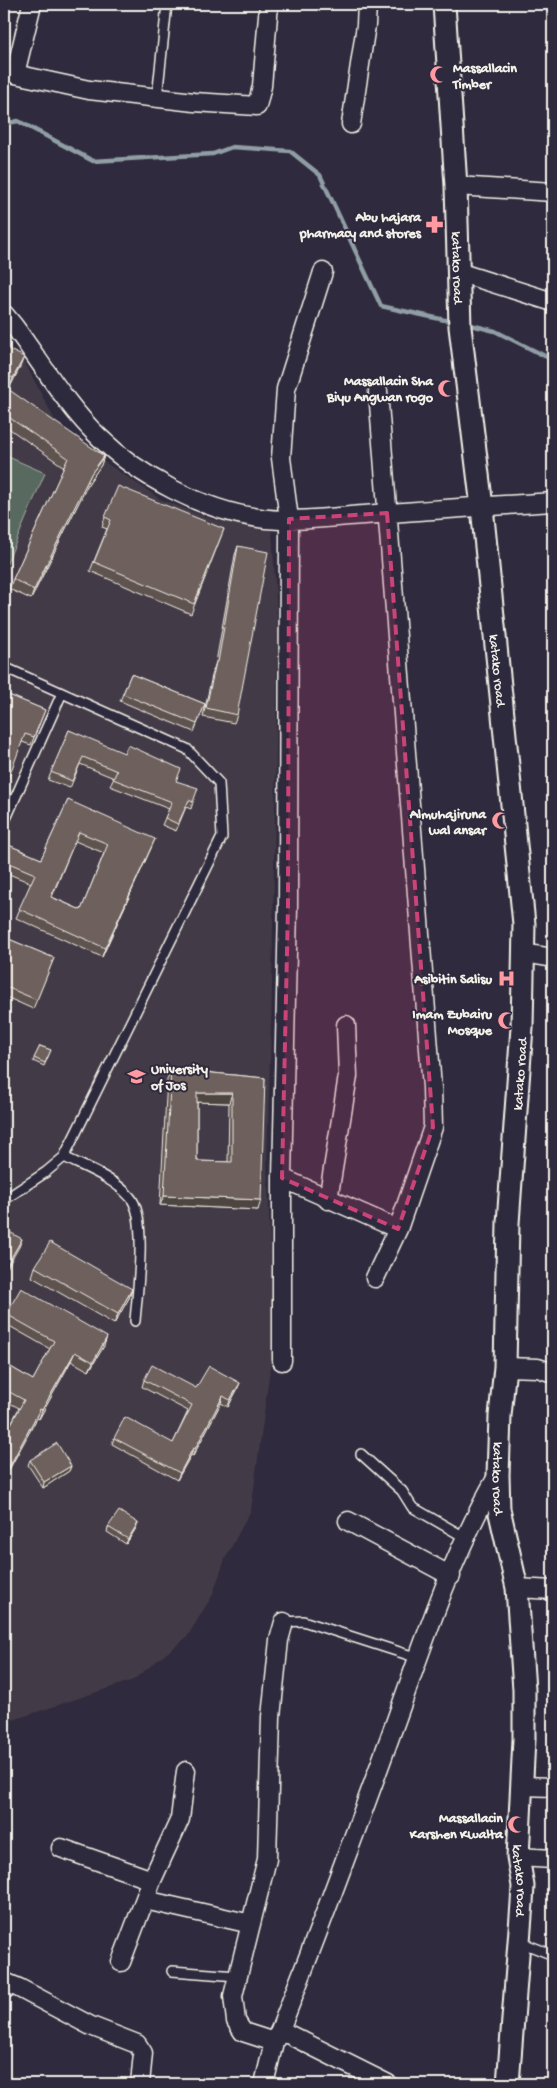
<svg xmlns="http://www.w3.org/2000/svg" width="557" height="2088" font-family="'Gochi Hand',sans-serif">
<style>
.built{fill:#423a47}
.green{fill:#596960;stroke:#a6ada4}
.lines{fill:none;stroke-linecap:round;stroke-linejoin:round}
.stream{stroke:#909ea5;stroke-width:4.5}
.service-casing{stroke:#f4f1e8;stroke-width:12}
.minor-casing{stroke:#f4f1e8;stroke-width:21}
.tertiary-casing{stroke:#f4f1e8;stroke-width:25}
.service{stroke:#2f2a3d;stroke-width:9}
.minor{stroke:#2f2a3d;stroke-width:18}
.tertiary{stroke:#2f2a3d;stroke-width:21}
.wall{fill:#5f5350;stroke:#f4f1e8;fill-rule:evenodd}
.shaded-wall{fill:#4d4441;stroke:#f4f1e8}
.building{fill:#6e615d;stroke:#f4f1e8;fill-rule:evenodd}
.marked{fill:#cc4377;fill-opacity:0.2;stroke:#cc4377;stroke-width:4;stroke-dasharray:10 6;stroke-linejoin:round}
.labels{text-anchor:middle;stroke-width:4;stroke-linejoin:round;paint-order:stroke}
.poi-label{font-size:14px;font-weight:bold;fill:#f4f1e8;stroke:#2f2a3d;text-anchor:end}
.street-label{font-size:14px;fill:#f4f1e8;stroke:#2f2a3d}
</style>
<rect width="100%" height="100%" fill="#2f2a3d"/>
<filter id="ink" filterUnits="userSpaceOnUse"><feTurbulence type="fractalNoise" baseFrequency=".02" numOctaves="2"/><feDisplacementMap in="SourceGraphic" scale="10" xChannelSelector="R" yChannelSelector="G"/><feConvolveMatrix kernelMatrix="1 2 1 2 8 2 1 2 1" color-interpolation-filters="sRGB"/></filter>
<g filter="url(#ink)">
<path class="built" d="M4,343L25,363L57,424L106,463L160,499L214,520L272,531L278,631L272,988L267,1163L274,1339L251,1510L225,1559L212,1596L187,1637L133,1680L4,1723Z"/>
<path class="green" d="M4,455L45,473L4,570Z"/>
<g class="lines">
<path class="stream" d="M4,124L18,121L93,161L213,154L232,147L290,151L320,175L381,306L454,322
M467,324L495,331L553,360"/>
<defs>
<path id="service" d="M157,98L167,4
M4,667L187,749L219,783L222,837L64,1157L46,1172L4,1200
M4,823L62,693
M64,1157C86,1168 114,1178 130,1197C148,1216 137,1294 135,1321
M361,1454L402,1491L412,1507L466,1538
M284,1622L303,1621L418,1658
M520,1942L553,1955
M172,1971L237,1976"/>
<path id="minor" d="M32,4L15,74L89,90L194,102L257,106L262,86L269,4
M351,124L366,25L367,4
M456,186L553,192
M458,272L553,302
M4,314L14,326C40,361 68,408 99,437C140,477 202,510 259,518C293,523 330,517 364,515C427,510 490,506 553,502
M524,953L553,958
M282,1178L398,1229
M328,1200L348,1076L346,1025
M375,1278L398,1229L433,1127L432,1088L378,391
M282,1361V1178L288,907L289,519L281,458L286,389L323,272
M505,1367L538,1368L553,1373
M348,1521L451,1576
M517,1588L553,1590
M522,1786L553,1787
M61,1848L152,1880
M518,1857L553,1859
M145,1900L251,1924
M121,1962L152,1880L180,1819L186,1771
M4,1990L7,1983L19,1988L91,2026L137,2044L143,2053L140,2084
M280,2030L388,2084
M274,2042L243,2032L236,2021L233,1996L267,1859L271,1717L279,1640L284,1622
M264,2084L274,2042L280,2030C320,1928 358,1826 395,1723C425,1639 453,1552 498,1475"/>
<g id="tertiary">
<path id="s1" d="M444,4L456,186L460,327L482,507L524,924L522,1027L508,1223L505,1367L500,1416L498,1475L499,1509L517,1588L524,1690V1739L518,1857L523,1886L522,1903L508,2084"/>
</g>
</defs>
<use href="#service" class="service-casing"/>
<use href="#minor" class="minor-casing"/>
<use href="#tertiary" class="tertiary-casing"/>
<use href="#service" class="service"/>
<use href="#minor" class="minor"/>
<use href="#tertiary" class="tertiary"/>
</g>
<path class="wall" d="M4,347L20,367L10,387L4,384Z
M4,390L104,456L101,465L88,484L31,599L9,589L13,579L64,467L4,425Z
M105,517L224,529L191,614L90,571L107,529L102,527Z
M238,546L237,715L234,723L203,717L213,671L216,662L235,555Z
M131,674L205,704L194,732L120,701Z
M4,693L45,710L31,745L22,742Z
M69,730L176,781L193,802L191,809L186,807L176,831L162,825L169,809L110,786L114,778L80,764L70,788L48,780Z
M68,800L151,848L102,957L16,918L31,883L4,872V843L41,859ZM75,841L104,853L81,910L52,897Z
M4,937L54,958L33,1009L4,996Z
M40,1046L51,1050L44,1066L33,1061Z
M171,1069L265,1078L258,1210L160,1205L167,1079ZM197,1102L229,1103L228,1162L197,1161Z
M35,1267L132,1289L129,1298L114,1324L32,1277Z
M6,1314L104,1346L89,1371L71,1361L39,1419L37,1418L4,1479V1437L19,1408L4,1400V1363L33,1380L50,1349L4,1323Z
M144,1380L196,1388L237,1390L228,1407L221,1403L193,1456L191,1455L177,1480L112,1444L114,1438L173,1443L188,1411L142,1387Z
M30,1460L71,1466L69,1471L43,1488L28,1465Z
M108,1527L136,1528L126,1544L107,1532Z"/>
<path class="shaded-wall" d="M24,357L20,367L10,387L13,378Z
M104,456L101,465L88,484L31,599L34,590L91,474Z
M155,839L151,848L102,957L105,948Z
M197,1093H232L229,1103L194,1102Z
M164,1196L261,1200L258,1210L160,1205Z
M22,1239L19,1247L4,1273V1270Z
M132,1289L129,1298L114,1324L118,1314Z
M107,1337L104,1346L89,1371L93,1362Z
M75,1352L71,1361L39,1419L42,1410Z
M240,1383L237,1390L228,1407L230,1400Z
M223,1396L221,1403L193,1456L195,1449Z
M40,1409L37,1418L4,1479L5,1475Z
M193,1448L191,1455L177,1480L180,1473Z
M71,1466L69,1471L43,1488L44,1482Z
M138,1523L136,1528L126,1544L128,1539Z"/>
<path class="building" d="M4,347L24,357L13,378L4,373Z
M5,387L104,456L91,474L34,590L13,579L68,458L4,414V390Z
M118,486L224,529L194,604L94,562L111,520L105,517Z
M238,546L268,552L237,715L206,708L216,662H218Z
M131,674L205,704L197,724L123,694Z
M4,693L45,710L34,737L25,734L4,790Z
M69,730L124,753L128,745L181,769L176,781L198,788L193,802L189,800L178,824L165,818L172,802L113,779L117,771L83,757L72,781L51,772Z
M68,800L155,839L105,948L19,909L35,874L4,861V843L41,859ZM79,832L108,844L81,910L51,897Z
M4,937L54,958L37,1000L4,986Z
M40,1046L51,1050L45,1063L34,1058Z
M171,1069L265,1078L261,1200L164,1196ZM197,1093H232V1162L197,1161Z
M4,1229L22,1239L4,1270Z
M50,1242L132,1289L118,1314L35,1267Z
M21,1288L107,1337L93,1362L75,1352L42,1410L40,1409L5,1475L4,1474V1437L24,1400L4,1389V1363L33,1380L54,1341L6,1314Z
M152,1365L196,1388L209,1366L240,1383L230,1400L223,1396L195,1449L193,1448L180,1473L114,1438L125,1417L173,1443L192,1405L144,1380Z
M57,1443L71,1466L44,1482L30,1460Z
M119,1511L138,1523L128,1539L108,1527Z"/>
</g>
<path class="marked" d="M387,513L433,1127L398,1229L282,1178L288,907L289,519Z"/>
<defs>
<symbol id="mosque-bare" viewBox="-9 -9 18 18"><path d="M3.5-4.9A6 6 0 1 0 3.5 4.9A5 5 0 1 1 3.5-4.9Z" fill="#ff9aa2" stroke="#2f2a3d" stroke-width="2.5" paint-order="stroke"/></symbol>
<symbol id="pharmacy-bare" viewBox="-9 -9 18 18"><path d="M-2-6h4v4h4v4h-4v4h-4v-4h-4v-4h4Z" fill="#ff9aa2" stroke="#2f2a3d" stroke-width="2.5" paint-order="stroke"/></symbol>
<symbol id="hospital-bare" viewBox="-9 -9 18 18"><path d="M-5-5h3v3.5h4V-5h3V5h-3V1.5h-4V5h-3Z" fill="#ff9aa2" stroke="#2f2a3d" stroke-width="2.5" paint-order="stroke"/></symbol>
<symbol id="university-bare" viewBox="-9 -9 18 18"><path d="M0-5L7-2L0 1L-7-2ZM-4 1L0 2.5L4 1V4Q0 6-4 4Z" fill="#ff9aa2" stroke="#2f2a3d" stroke-width="2.5" paint-order="stroke"/></symbol>
</defs>
<g fill-rule="evenodd">
<use href="#mosque-bare" x="426" y="62" width="25" height="25"/>
<use href="#pharmacy-bare" x="422" y="212" width="25" height="25"/>
<use href="#mosque-bare" x="434" y="376" width="25" height="25"/>
<use href="#mosque-bare" x="488" y="808" width="25" height="25"/>
<use href="#hospital-bare" x="494" y="966" width="25" height="25"/>
<use href="#mosque-bare" x="494" y="1008" width="25" height="25"/>
<use href="#university-bare" x="124" y="1064" width="25" height="25"/>
<use href="#mosque-bare" x="504" y="1812" width="25" height="25"/>
</g>
<g class="labels">
<g class="poi-label">
<text x="453" y="72" text-anchor="start">Massallacin<tspan x="453" dy="16">Timber</tspan></text>
<text x="421" y="221">Abu hajara<tspan x="421" dy="16">pharmacy and stores</tspan></text>
<text x="433" y="385">Massallacin Sha<tspan x="433" dy="16">Biyu Angwan rogo</tspan></text>
<text x="486" y="818">Almuhajiruna<tspan x="486" dy="16">wal ansar</tspan></text>
<text x="492" y="983">Asibitin Salisu</text>
<text x="492" y="1018">Imam Zubairu<tspan x="492" dy="16">Mosque</tspan></text>
<text x="151" y="1073" text-anchor="start">University<tspan x="151" dy="16">of Jos</tspan></text>
<text x="503" y="1822">Massallacin<tspan x="503" dy="16">Karshen Kwalta</tspan></text>
</g>
<g class="street-label">
<text dy="5" stroke="none"><textPath href="#s1" startOffset="264">katako road</textPath></text>
<text dy="5" stroke="none"><textPath href="#s1" startOffset="669">katako road</textPath></text>
<text transform="translate(519 1074) rotate(-86)" y="5">katako road</text>
<text dy="5" stroke="none"><textPath href="#s1" startOffset="1479">katako road</textPath></text>
<text dy="5" stroke="none"><textPath href="#s1" startOffset="1884">katako road</textPath></text>
</g>
</g>
<rect width="557" height="2088" fill="none" stroke="#2f2a3d" stroke-width="20"/>
<rect x="10" y="10" width="537" height="2068" fill="none" stroke="#f4f1e8" stroke-width="2" filter="url(#ink)"/>
</svg>
